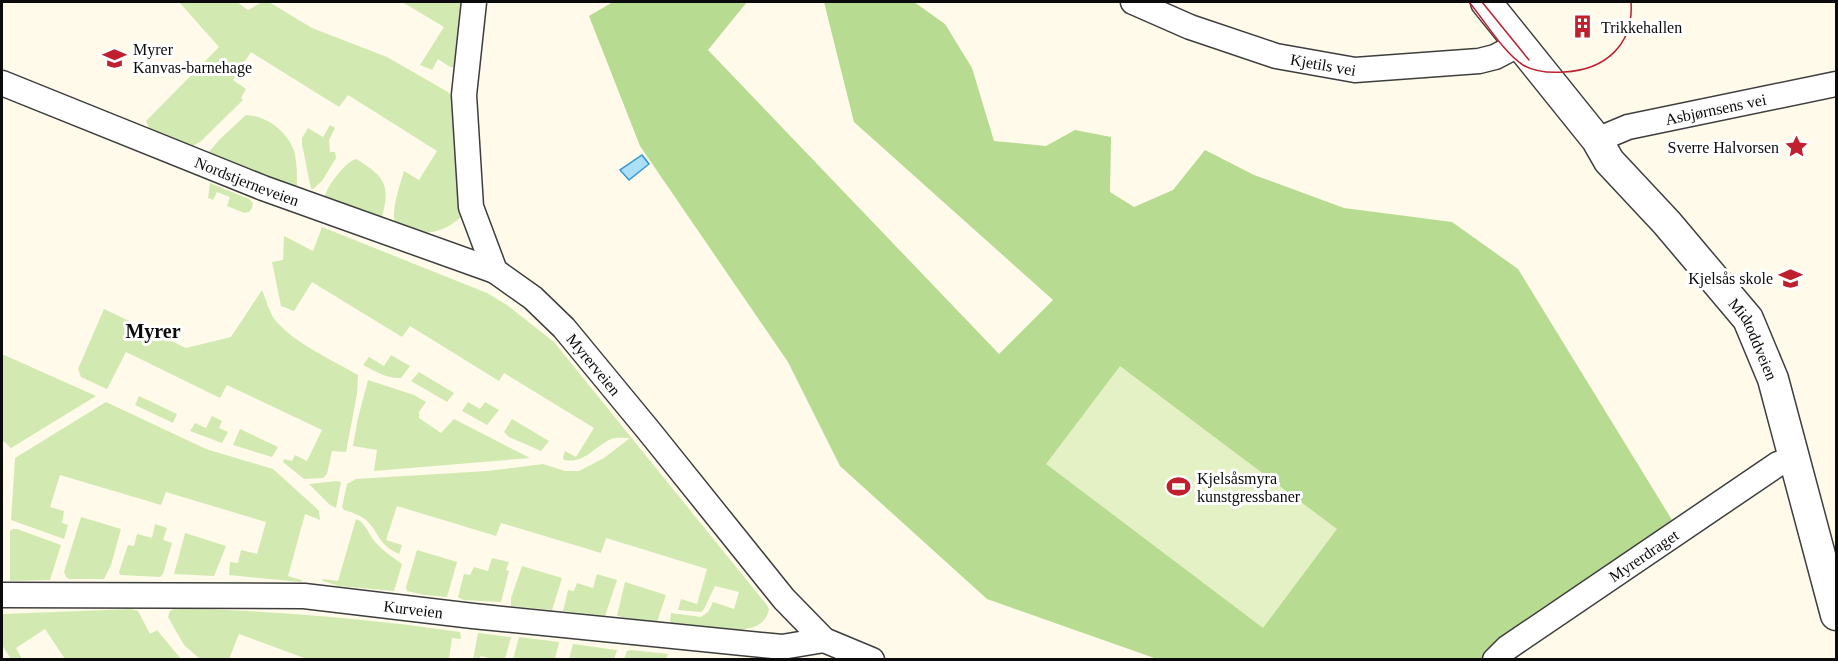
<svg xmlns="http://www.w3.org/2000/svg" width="1838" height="661" font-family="Georgia,serif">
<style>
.green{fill:#d2eab2}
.forest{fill:#b6db91}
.pitch{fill:#e3f1c4}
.water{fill:#acdff8;stroke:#3099d2;stroke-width:1.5}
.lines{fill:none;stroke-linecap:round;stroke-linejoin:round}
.minor-casing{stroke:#3e3e3e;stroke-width:27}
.tertiary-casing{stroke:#3e3e3e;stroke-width:33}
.minor{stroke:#fff;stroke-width:24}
.tertiary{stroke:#fff;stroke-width:30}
.tram{stroke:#bf1f2e;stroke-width:1.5}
.labels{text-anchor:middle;stroke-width:6;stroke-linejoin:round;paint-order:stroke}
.poi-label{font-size:16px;fill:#0b0b0b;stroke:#fff;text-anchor:start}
.street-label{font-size:16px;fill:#0b0b0b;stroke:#fff}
.quarter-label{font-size:20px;font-weight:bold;fill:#0b0b0b;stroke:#fff}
</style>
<rect width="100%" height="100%" fill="#fffae9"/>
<path class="green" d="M179,2H237L248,10L262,2H269L312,28L387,57L448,92L454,100L461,217C441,235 419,237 395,226C391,209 399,188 404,171L419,180L437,151L348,95L339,107L251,52L233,80L246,89L241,98L243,100L200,142L191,147L149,128L146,121L219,47Z
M402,2H465L457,68L450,67L438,59L432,70L420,65L444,27Z
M246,115C267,116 287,131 294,151C297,162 297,175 297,185L295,189L208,153L220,139Z
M330,125L335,128L329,140L330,152H335L336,158L322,181L313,189H311L302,144V138L308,128L323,137Z
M356,159C386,177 391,186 381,220L324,199C326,187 345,162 356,159Z
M210,183L249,199L253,203L252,208L249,212L244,213L227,206L230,197L217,192L213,200L208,198Z
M322,227L487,293L507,305L554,342L766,604L769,609C764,644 696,625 672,624L670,621L671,613L701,617L708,612L713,602L734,609L739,592L715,586L704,609L701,612L678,610L681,599L697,604L707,569L606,538L601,553L501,523L496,536L397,506L386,540L402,545L399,554C377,544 380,533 366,520C360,515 351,512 344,510L342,507L347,484L356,479L487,471L543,464L565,471H579L604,458L630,438C624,438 616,437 611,439C594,447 584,464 564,460L563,457L565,451L576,457L594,428L504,373L499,381L410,326L402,337L312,282L294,311L281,306L272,262L283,260L284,236L313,251Z
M262,290C266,299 269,312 275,320C294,343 332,360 358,375L357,394L346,452L332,451L327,474L323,478L304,479L283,462L284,459L292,461L295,455L307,461L322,430L227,385L220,398L126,352L107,389L81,377L78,369L104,309L186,348L231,337Z
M2,354L96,396L11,448L2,440Z
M391,355L410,366L401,378C387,379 375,371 363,365L369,357L384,366Z
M419,372L454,393L447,402L411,381Z
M368,380L414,395L426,402L419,412V418L441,433L454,419L530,458L374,471L377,450L353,446L358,418Z
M139,396L177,414L173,423L135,405Z
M106,402L206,449L273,469L314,506L319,511L320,520L305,514L288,576L302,580L301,582L229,575L230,562L238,563L241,550L257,554L266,522L166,492L161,505L60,475L50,507L64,511L62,523L68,525L64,539L11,520L15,458Z
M468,402L480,409L485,402L499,410L487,425L462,411Z
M212,416L222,421L219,428L228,432L222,443L190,431L195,423L206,428Z
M512,419L549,441L541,451L509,437L504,432Z
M240,429L278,447L272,457L233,445Z
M337,481L341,482L336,508L330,505L309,484Z
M81,517L121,529L111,565L104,579H69L66,577L64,572Z
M356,519C364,522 367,530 372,538C380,549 391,556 402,564L394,591L339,586L323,581L322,579L338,581Z
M155,524L167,528L163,540L172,543L163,574L160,577L120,575L119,572L128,545L134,546L137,534L152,538Z
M13,529H17L61,545L50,580L10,581V531Z
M185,533L226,546L214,576L174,574Z
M417,550L457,562L447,597L424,595L407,591L406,587Z
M492,558L509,562L506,570L509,571L501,602L463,600L458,597L464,574L470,575L474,567L488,571Z
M522,566L562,578L552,610L511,606V598Z
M597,574L617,580L605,616L563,611L568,590L574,591L577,583L593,588Z
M625,582L666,595L657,622L653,623L617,616Z
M175,608C271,611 366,618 460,632L461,639L452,638L449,659L348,660L343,658L342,659H307L239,634L229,659H200L184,645L168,617L170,611Z
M131,609L138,611L150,634L157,630L181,659H65L45,629L16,648L22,659H11L2,645L3,614Z
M478,633L511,637L505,659H492L481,656L479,659H473Z
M519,637L559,642L555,659H513Z
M573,644L617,650L614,659H569Z
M631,650L668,654L666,659H624L627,651Z"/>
<path class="forest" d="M613,2H747L708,50L999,354L1053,300L854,122L824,2H914L945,24L972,68L994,141L1046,146L1075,130L1111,137L1110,192L1134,207L1173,190L1205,150L1254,175L1344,208L1452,222L1518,269L1672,520L1485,659H1157L987,599L840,466L788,362L640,146L589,16Z"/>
<path class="pitch" d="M1120,366L1337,529L1263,628L1046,464Z"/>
<path class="water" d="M642,155L649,164L629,180L620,170Z"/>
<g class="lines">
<defs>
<g id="minor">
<path id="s1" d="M474,2L464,95L471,207L495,271L533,298L564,328L649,431L784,599L824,640L872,660"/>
<path id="s2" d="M1133,2L1190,27L1276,56L1355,70L1479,61L1495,57L1520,44"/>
<path id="s3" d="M2,83L263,188L495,271"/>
<path id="s4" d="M1597,140L1628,127L1836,84"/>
<path id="s5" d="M2,595L304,596L473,616L782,647L824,640"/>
<path id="s6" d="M1495,660L1507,648L1778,464L1795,458"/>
</g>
<g id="tertiary">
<path id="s7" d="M1486,2L1597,140L1609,161L1667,223L1748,319L1773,379L1836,615"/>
</g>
</defs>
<use href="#minor" class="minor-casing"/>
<use href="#tertiary" class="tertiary-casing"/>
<use href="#minor" class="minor"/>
<use href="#tertiary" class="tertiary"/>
<path class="tram" d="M1469,2C1485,21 1503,52 1523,65C1535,72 1550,73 1564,72C1605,70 1634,45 1631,2
M1482,2L1529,60"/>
</g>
<defs>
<symbol id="building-bare" viewBox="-9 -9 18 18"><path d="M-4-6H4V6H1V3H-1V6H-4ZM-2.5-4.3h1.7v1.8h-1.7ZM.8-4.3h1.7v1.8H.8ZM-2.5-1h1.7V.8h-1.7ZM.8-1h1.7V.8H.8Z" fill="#bf1f2e" stroke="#fff" stroke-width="2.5" paint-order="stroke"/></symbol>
<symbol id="school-bare" viewBox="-9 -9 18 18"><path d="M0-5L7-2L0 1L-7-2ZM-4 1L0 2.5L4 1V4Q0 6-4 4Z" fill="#bf1f2e" stroke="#fff" stroke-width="2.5" paint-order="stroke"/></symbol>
<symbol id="sight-bare" viewBox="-9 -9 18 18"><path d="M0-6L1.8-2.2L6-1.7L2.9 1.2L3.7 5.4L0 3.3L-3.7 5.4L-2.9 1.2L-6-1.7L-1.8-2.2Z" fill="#bf1f2e" stroke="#fff" stroke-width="2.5" paint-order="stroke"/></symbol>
<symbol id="stadium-bare" viewBox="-9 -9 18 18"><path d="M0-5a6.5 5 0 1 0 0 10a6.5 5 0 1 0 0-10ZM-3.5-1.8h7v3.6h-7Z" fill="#bf1f2e" stroke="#fff" stroke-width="2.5" paint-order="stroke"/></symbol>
</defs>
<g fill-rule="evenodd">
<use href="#building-bare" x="1566" y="10" width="33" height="33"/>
<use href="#school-bare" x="98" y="42" width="33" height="33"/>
<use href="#sight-bare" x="1780" y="130" width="33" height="33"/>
<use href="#school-bare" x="1774" y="262" width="33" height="33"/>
<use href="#stadium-bare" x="1162" y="470" width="33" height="33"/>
</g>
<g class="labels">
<g class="poi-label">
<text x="1601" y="33">Trikkehallen</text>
<text x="133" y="55">Myrer<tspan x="133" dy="18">Kanvas-barnehage</tspan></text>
<text x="1779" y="153" text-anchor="end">Sverre Halvorsen</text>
<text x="1773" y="284" text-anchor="end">Kjelsås skole</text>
<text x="1197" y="484">Kjelsåsmyra<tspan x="1197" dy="18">kunstgressbaner</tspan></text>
</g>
<g class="street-label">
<text dy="6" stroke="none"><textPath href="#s2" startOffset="201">Kjetils vei</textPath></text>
<text dy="6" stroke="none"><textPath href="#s4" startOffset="123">Asbjørnsens vei</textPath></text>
<text dy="6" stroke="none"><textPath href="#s3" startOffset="264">Nordstjerneveien</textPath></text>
<text dy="6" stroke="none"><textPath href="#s7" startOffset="432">Midtoddveien</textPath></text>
<text dy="6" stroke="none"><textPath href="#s1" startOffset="411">Myrerveien</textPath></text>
<text dy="6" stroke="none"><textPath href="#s6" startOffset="182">Myrerdraget</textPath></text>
<text dy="6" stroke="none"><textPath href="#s5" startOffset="412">Kurveien</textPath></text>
</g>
<g class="quarter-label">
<text x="153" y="338">Myrer</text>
</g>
</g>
<rect width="1838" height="661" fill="none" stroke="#0b0b0b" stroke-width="6"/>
</svg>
